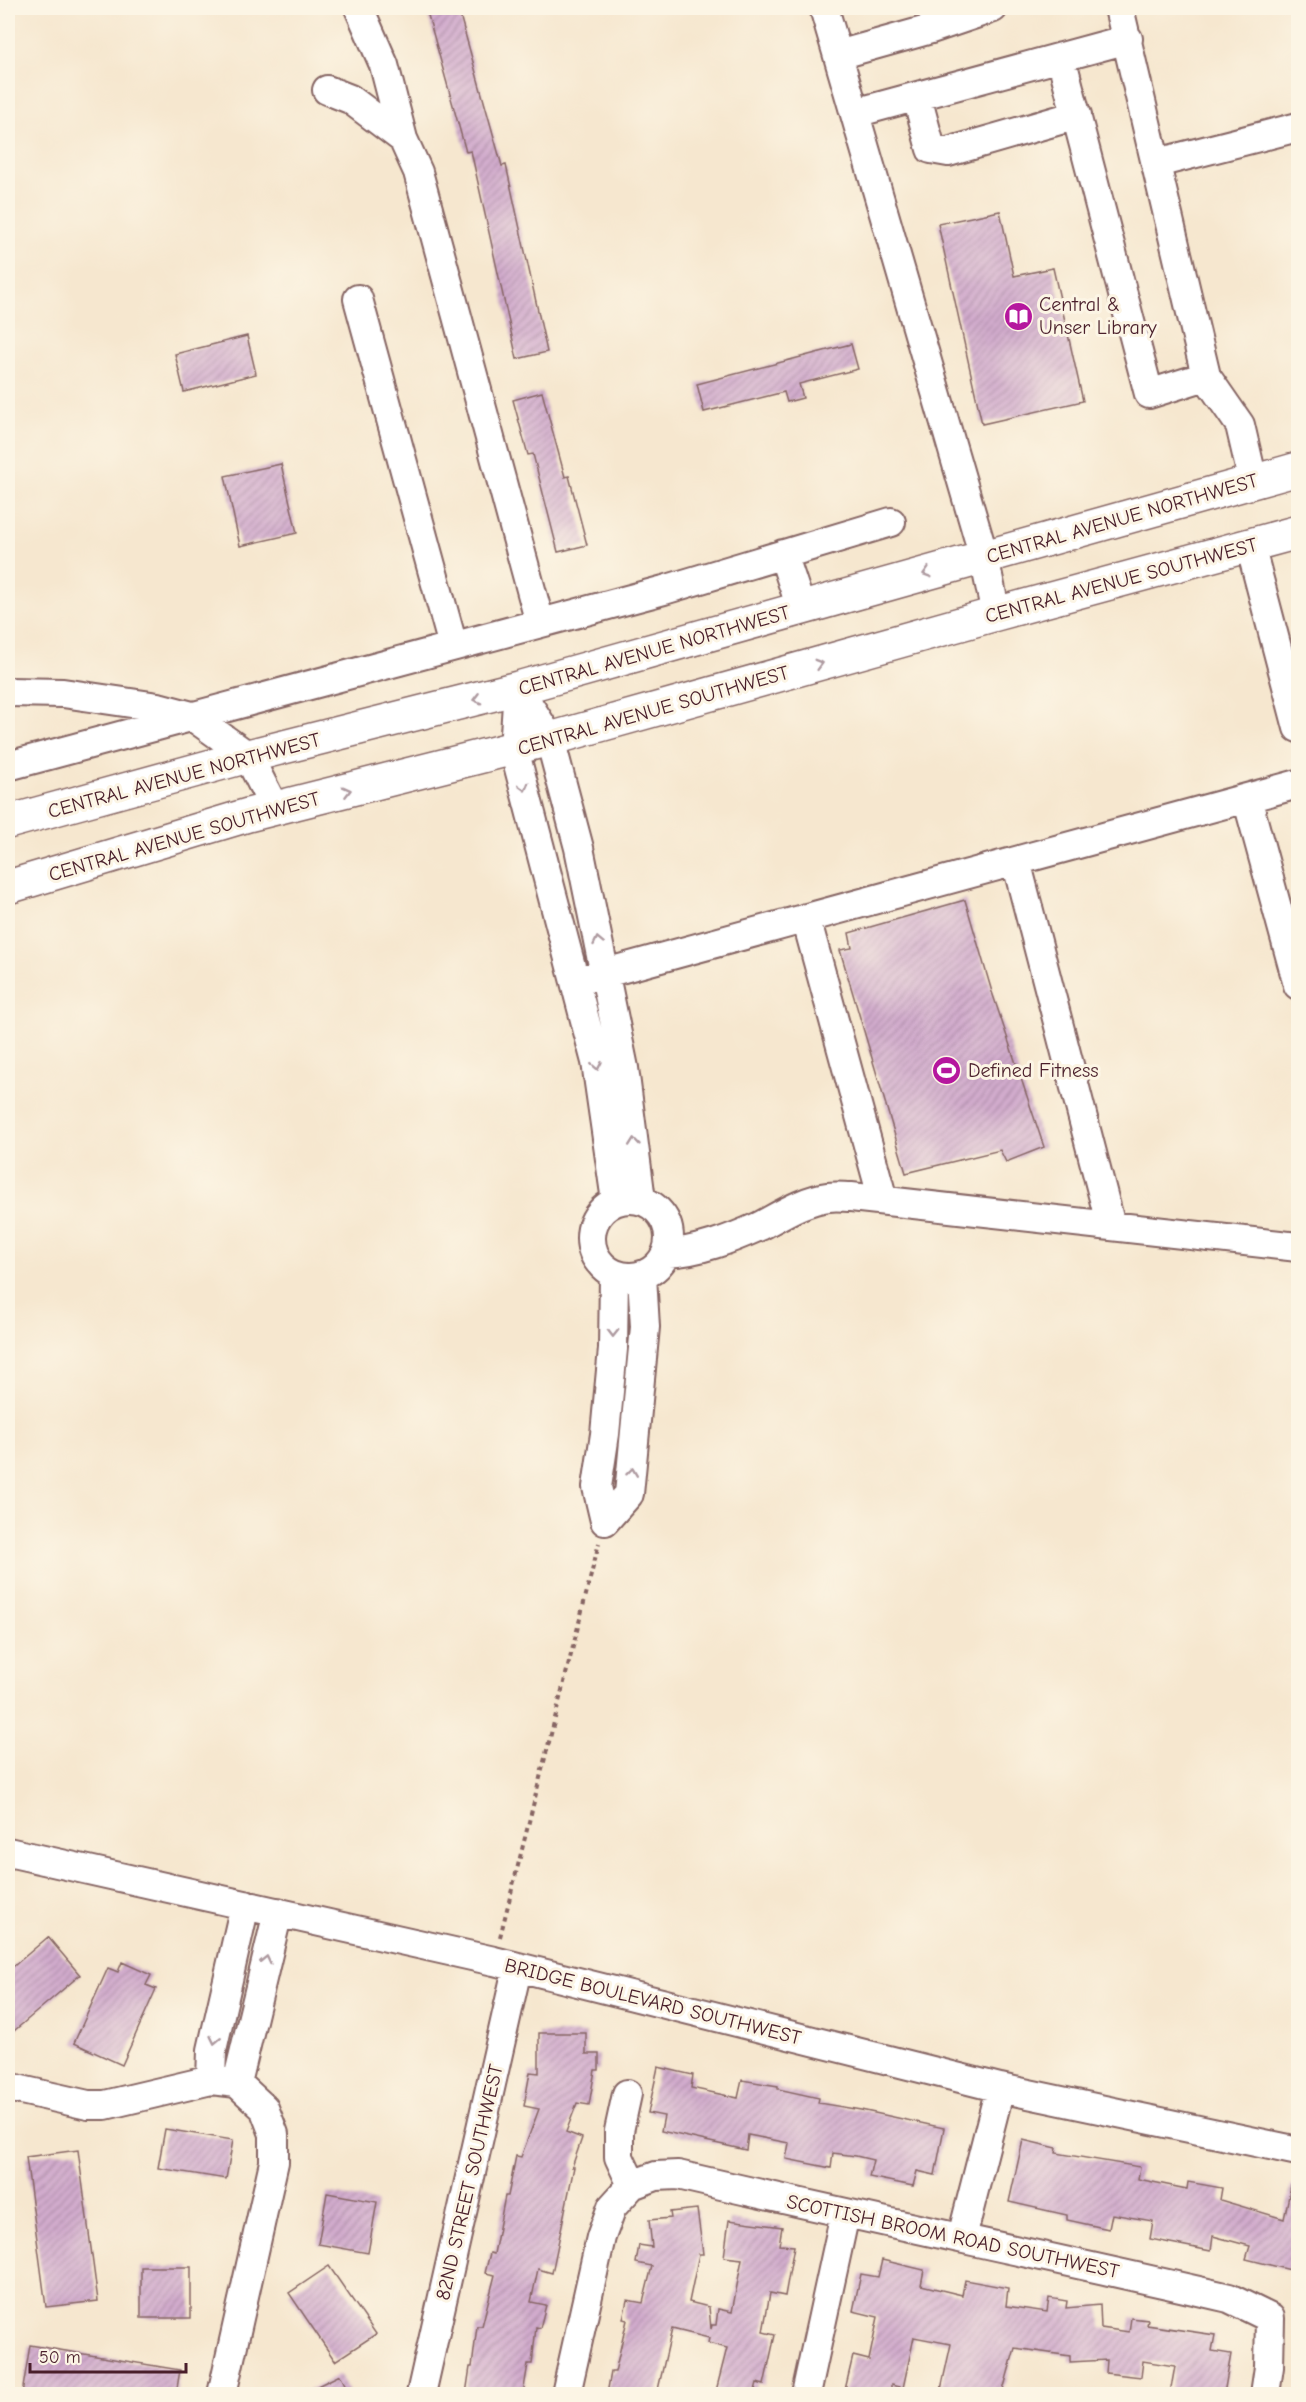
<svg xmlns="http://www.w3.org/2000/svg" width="1306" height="2402" font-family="'Comic Neue',sans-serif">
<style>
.building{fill:url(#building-hatch)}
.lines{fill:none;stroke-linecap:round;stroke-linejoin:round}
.minor-casing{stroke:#866564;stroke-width:32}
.major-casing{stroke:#866564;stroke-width:36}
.path{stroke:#866564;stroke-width:4;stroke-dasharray:4.5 4.5;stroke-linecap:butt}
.minor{stroke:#fff;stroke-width:28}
.major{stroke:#fff;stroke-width:33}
.oneway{stroke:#ae9aa0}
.labels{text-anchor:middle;stroke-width:6;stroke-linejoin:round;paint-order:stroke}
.poi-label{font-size:20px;fill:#4a1f2b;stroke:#fcf5e5;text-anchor:start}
.street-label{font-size:20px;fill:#4a1f2b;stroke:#fcf5e5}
</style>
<defs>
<pattern id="building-hatch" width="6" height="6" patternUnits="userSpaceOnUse" patternTransform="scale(1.5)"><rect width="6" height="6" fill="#d2accd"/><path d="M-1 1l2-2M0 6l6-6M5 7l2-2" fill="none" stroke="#ac8ba7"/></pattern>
</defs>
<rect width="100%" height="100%" fill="#fcf5e5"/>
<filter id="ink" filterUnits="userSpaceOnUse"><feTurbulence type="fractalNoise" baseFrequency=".0167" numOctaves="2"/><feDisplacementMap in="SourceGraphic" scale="12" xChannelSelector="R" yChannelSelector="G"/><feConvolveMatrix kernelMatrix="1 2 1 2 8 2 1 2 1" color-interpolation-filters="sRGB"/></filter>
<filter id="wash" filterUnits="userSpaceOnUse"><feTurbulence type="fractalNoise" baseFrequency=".008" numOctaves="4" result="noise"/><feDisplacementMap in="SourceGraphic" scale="24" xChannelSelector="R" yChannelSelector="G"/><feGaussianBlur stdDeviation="1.35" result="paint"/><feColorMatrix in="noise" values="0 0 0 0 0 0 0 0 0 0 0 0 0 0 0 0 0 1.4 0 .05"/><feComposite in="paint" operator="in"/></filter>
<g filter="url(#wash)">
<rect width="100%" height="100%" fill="#f6e7cf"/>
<g id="blocks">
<path class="building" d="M426,8H458L502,166L506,165L547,352L517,359L471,151L466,152Z
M1000,211L1014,276L1053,268L1083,401L982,424L938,224Z
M247,336L256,374L184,392L175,354Z
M851,344L858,369L799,384L803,398L787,402L784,392L704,412L697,384Z
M542,392L565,477L569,476L587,545L558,552L533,454L528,455L513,400Z
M281,464L297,533L240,546L225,476Z
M965,900L992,992L1044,1147L1006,1162L1000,1150L906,1173L840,950L852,948L849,933Z
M48,1937L80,1975L8,2036V1971Z
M122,1962L151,1975L146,1985L156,1989L122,2065L74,2043L108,1968L118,1972Z
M539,2033H586V2054H599V2070H595L589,2105L577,2103L566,2132L582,2138L572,2167H574L552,2273L538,2269L531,2302L546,2305L540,2328L536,2327L532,2364H528L523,2394H466L470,2367H472L477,2326H482L495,2275L485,2273L490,2253L494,2254L505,2196H508L516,2156L521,2157L539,2109L524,2106L530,2072L539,2073Z
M658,2067L693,2075L691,2088L738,2098L742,2080L778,2086V2089L819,2098L818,2103L861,2110L944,2128L935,2175L917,2171L913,2186L869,2177L873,2160L856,2156L833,2153L831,2168L786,2159L789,2143L748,2135L746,2150L661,2131L664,2116L648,2113Z
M165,2129L233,2140L226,2179L158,2168Z
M1023,2140L1057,2148L1056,2153L1140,2167L1138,2179L1187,2189L1188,2182L1222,2188L1220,2200L1284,2219L1291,2186H1299V2272L1246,2259L1250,2246L1213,2236L1211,2251L1150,2239L1153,2221L1112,2214L1109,2229L1067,2220V2215L1009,2202Z
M78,2150L98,2301L46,2307L26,2157Z
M327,2193L377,2202L368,2253L318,2244Z
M697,2209L703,2254H699L689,2302L709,2307L711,2329L712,2325H716L718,2309L732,2312L742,2259L724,2257L729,2220L782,2227L779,2245L794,2246L785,2296L770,2293L763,2332L775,2335L764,2385L757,2383L754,2394H729L716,2391L727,2348L708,2343L709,2338L672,2329L657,2394H607L611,2372H615L627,2320L623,2319L627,2300L643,2303L652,2266L636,2263L639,2245L652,2247L649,2220L671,2218L670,2212Z
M882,2260L924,2270L921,2285L962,2295L965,2280L1008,2288L1006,2306L1047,2312L1049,2298L1067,2301L1066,2308L1100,2305L1101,2328L1129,2332L1131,2318L1148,2320L1147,2325L1215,2335L1212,2351L1231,2354L1224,2394H1170L1175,2366L1143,2361L1141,2377L1106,2373L1107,2360L1070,2362V2356L1015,2348L1002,2394H940L951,2344L914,2337L903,2388L891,2385V2394H844L853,2356L869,2360L878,2317L853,2311L861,2274L878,2277Z
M329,2266L376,2334L335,2361L289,2293Z
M141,2267H191V2318H141Z
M30,2345L180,2370L176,2394H22Z
M340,2375L350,2394H301Z"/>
</g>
</g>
<g filter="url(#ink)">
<use href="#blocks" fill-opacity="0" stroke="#866564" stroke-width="1.5"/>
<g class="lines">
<defs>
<path id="minor" d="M359,8L384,65L403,139
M824,8L984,557L996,614
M838,55L931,29L993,8
M1061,57L1149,394L1206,376L1119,8
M327,90L350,99L403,139L418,172L540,623
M917,97L931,149L948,152L1077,115
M855,113L1128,39
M1157,163L1298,127
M358,299L453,646
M1206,376L1240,425L1253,481
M1250,545L1298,728
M783,554L801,608
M518,688L550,739L579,848L624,1068L641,1200
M518,688L514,749L596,1062L616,1201
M8,692L63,693L158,707L192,716L248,756L275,809
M8,766L664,590L891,522
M1247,798L1298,985
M1016,861L1111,1226
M806,918L883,1200
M576,981L1298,784
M591 1238a39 39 0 1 1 78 0a39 39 0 1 1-78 0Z
M666,1253C698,1252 731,1239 760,1226C781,1215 804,1200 828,1197C836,1196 844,1197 851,1197L1298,1247
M605,1521L629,1494L645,1327L642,1276
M605,1521L597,1487L605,1434L613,1349L614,1275
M8,1852L494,1961L1000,2088L1298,2151
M211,2080L212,2050L245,1905
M237,2083L278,1912
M8,2087L88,2105H105L211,2080L237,2083L264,2108L274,2134V2162L222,2394
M627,2094L619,2131V2157L632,2185
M962,2237L1000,2088
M421,2394L517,1969
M566,2394L601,2237L612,2207L632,2185L656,2176L678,2175C862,2218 1046,2256 1229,2298L1270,2318L1269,2367L1265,2394
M806,2394L845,2214"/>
<path id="major" d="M8,822L248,756L518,688L1298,469
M8,887L248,815L550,739L996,614L1298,532"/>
</defs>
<use href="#minor" class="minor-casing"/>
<use href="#major" class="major-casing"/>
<path class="path" d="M500,1937L599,1543"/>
<use href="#minor" class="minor"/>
<use href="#major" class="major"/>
</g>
<defs><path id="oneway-chevron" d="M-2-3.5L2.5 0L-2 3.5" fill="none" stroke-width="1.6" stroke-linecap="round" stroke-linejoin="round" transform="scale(1.5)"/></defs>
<g class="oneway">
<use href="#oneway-chevron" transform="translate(927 573) rotate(164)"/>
<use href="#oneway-chevron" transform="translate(819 664) rotate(-16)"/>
<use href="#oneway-chevron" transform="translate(477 699) rotate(166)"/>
<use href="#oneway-chevron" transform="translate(524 787) rotate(75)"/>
<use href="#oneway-chevron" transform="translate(347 791) rotate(-14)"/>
<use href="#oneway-chevron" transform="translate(598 941) rotate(-102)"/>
<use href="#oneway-chevron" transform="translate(597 1066) rotate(79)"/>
<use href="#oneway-chevron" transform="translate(634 1142) rotate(-96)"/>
<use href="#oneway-chevron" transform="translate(613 1333) rotate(91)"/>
<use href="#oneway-chevron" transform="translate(632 1472) rotate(-83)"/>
<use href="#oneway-chevron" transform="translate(266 1960) rotate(-77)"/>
<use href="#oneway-chevron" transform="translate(215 2040) rotate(102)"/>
</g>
</g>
<defs>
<symbol id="library-disc" viewBox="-11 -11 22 22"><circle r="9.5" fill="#b5179e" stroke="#fcf5e5"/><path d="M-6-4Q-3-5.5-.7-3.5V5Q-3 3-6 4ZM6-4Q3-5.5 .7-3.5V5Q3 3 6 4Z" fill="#fff"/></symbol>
<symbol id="stadium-disc" viewBox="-11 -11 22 22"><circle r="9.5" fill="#b5179e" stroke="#fcf5e5"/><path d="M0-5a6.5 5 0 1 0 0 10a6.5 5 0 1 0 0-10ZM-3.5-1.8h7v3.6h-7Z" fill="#fff"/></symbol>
</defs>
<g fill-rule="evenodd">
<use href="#library-disc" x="1002" y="300" width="33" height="33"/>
<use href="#stadium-disc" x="930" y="1054" width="33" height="33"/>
</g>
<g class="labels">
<g class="poi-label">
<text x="1039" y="311">Central &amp;<tspan x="1039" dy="23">Unser Library</tspan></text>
<text x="968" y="1077">Defined Fitness</text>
</g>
<g class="street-label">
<text transform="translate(1122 518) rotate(-16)" y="7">CENTRAL AVENUE NORTHWEST</text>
<text transform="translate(1121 580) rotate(-15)" y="7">CENTRAL AVENUE SOUTHWEST</text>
<text transform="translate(654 650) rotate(-16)" y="7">CENTRAL AVENUE NORTHWEST</text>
<text transform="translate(653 710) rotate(-16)" y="7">CENTRAL AVENUE SOUTHWEST</text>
<text transform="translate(184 775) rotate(-15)" y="7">CENTRAL AVENUE NORTHWEST</text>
<text transform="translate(184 836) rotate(-16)" y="7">CENTRAL AVENUE SOUTHWEST</text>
<text transform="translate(653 2001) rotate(14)" y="7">BRIDGE BOULEVARD SOUTHWEST</text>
<text transform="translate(469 2182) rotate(-77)" y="7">82ND STREET SOUTHWEST</text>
<text transform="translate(953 2236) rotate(12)" y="7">SCOTTISH BROOM ROAD SOUTHWEST</text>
</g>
</g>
<rect width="1306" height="2402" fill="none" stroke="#fcf5e5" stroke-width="30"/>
<path d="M30 2363v9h156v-9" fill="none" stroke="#4a1f2b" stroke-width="3"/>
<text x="39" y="2363" font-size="18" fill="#4a1f2b" stroke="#fcf5e5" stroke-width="4.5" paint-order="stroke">50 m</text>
</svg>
